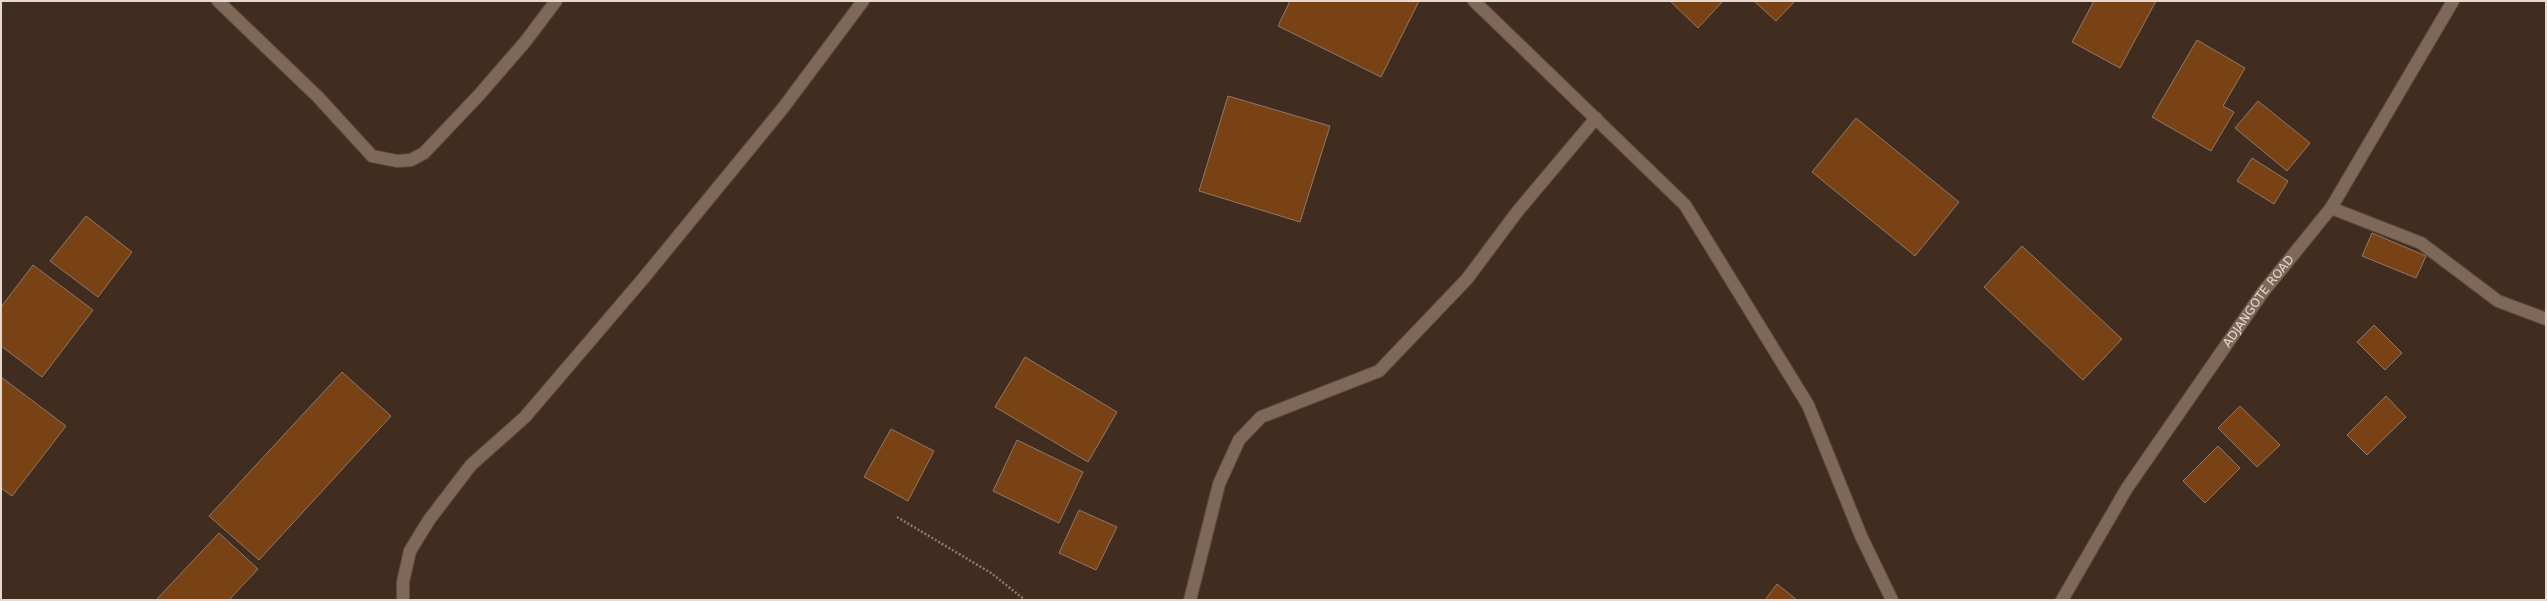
<svg xmlns="http://www.w3.org/2000/svg" width="2547" height="601" font-family="'DejaVu Sans',sans-serif">
<style>
.building{fill:#794215;stroke:#8f7868}
.lines{fill:none;stroke-linecap:round;stroke-linejoin:round}
.minor-casing{stroke:#5c4c3f;stroke-width:14}
.path{stroke:#8b7a6e;stroke-width:2.5;stroke-dasharray:2 2;stroke-linecap:butt}
.minor{stroke:#7f6858;stroke-width:12}
.labels{text-anchor:middle;stroke-width:3;stroke-linejoin:round;paint-order:stroke}
.street-label{font-size:12px;fill:#e6d9d0;stroke:#412d1f}
</style>
<rect width="100%" height="100%" fill="#412d1f"/>
<path class="building" d="M1290,1H1419L1381,77L1278,26Z
M1670,1H1723L1698,28Z
M1754,1H1795L1776,21Z
M2094,1H2156L2120,68L2072,42Z
M2197,40L2245,68L2223,106L2234,112L2211,151L2152,117Z
M1228,96L1330,126L1300,222L1199,191Z
M2258,101L2310,143L2287,171L2235,128Z
M1856,118L1959,202L1915,256L1812,172Z
M2252,158L2288,181L2274,204L2237,181Z
M86,216L132,252L98,297L50,261Z
M2372,233L2426,256L2416,278L2362,256Z
M2022,246L2122,339L2083,380L1984,287Z
M33,265L93,310L42,377L1,346V307Z
M2374,325L2402,353L2385,370L2357,342Z
M1025,357L1117,412L1088,462L995,407Z
M342,372L391,416L259,560L209,516Z
M1,377L66,426L12,496L1,488Z
M2386,396L2406,417L2367,455L2347,435Z
M2240,406L2280,445L2257,467L2218,428Z
M891,429L934,451L908,501L864,477Z
M1017,440L1083,472L1059,523L993,491Z
M2218,446L2240,468L2205,503L2183,481Z
M1079,510L1117,527L1096,570L1059,553Z
M219,533L258,569L229,600H156Z
M1777,584L1797,600H1765Z"/>
<g class="lines">
<defs>
<g id="minor">
<path d="M218,1L318,97L372,156L397,161L411,160L424,153L479,95L525,42L556,1"/>
<path d="M1474,1L1685,205L1808,405L1861,536L1892,600"/>
<path d="M2331,208L2421,243L2498,301L2546,319"/>
<path d="M403,600V582L410,551L429,520L471,465L525,417L642,280L783,108L863,1"/>
<path d="M1190,600L1219,484L1239,440L1261,417L1379,371L1467,279L1517,212L1596,118"/>
<path id="s1" d="M2062,600L2127,488L2263,292L2331,208L2453,1"/>
</g>
</defs>
<use href="#minor" class="minor-casing"/>
<path class="path" d="M897,517L991,573L1025,600"/>
<use href="#minor" class="minor"/>
</g>
<g class="labels">
<g class="street-label">
<text dy="4" stroke="none"><textPath href="#s1" startOffset="358">ADJANGOTE ROAD</textPath></text>
</g>
</g>
<rect width="2547" height="601" fill="none" stroke="#e6d9d0" stroke-width="4"/>
</svg>
